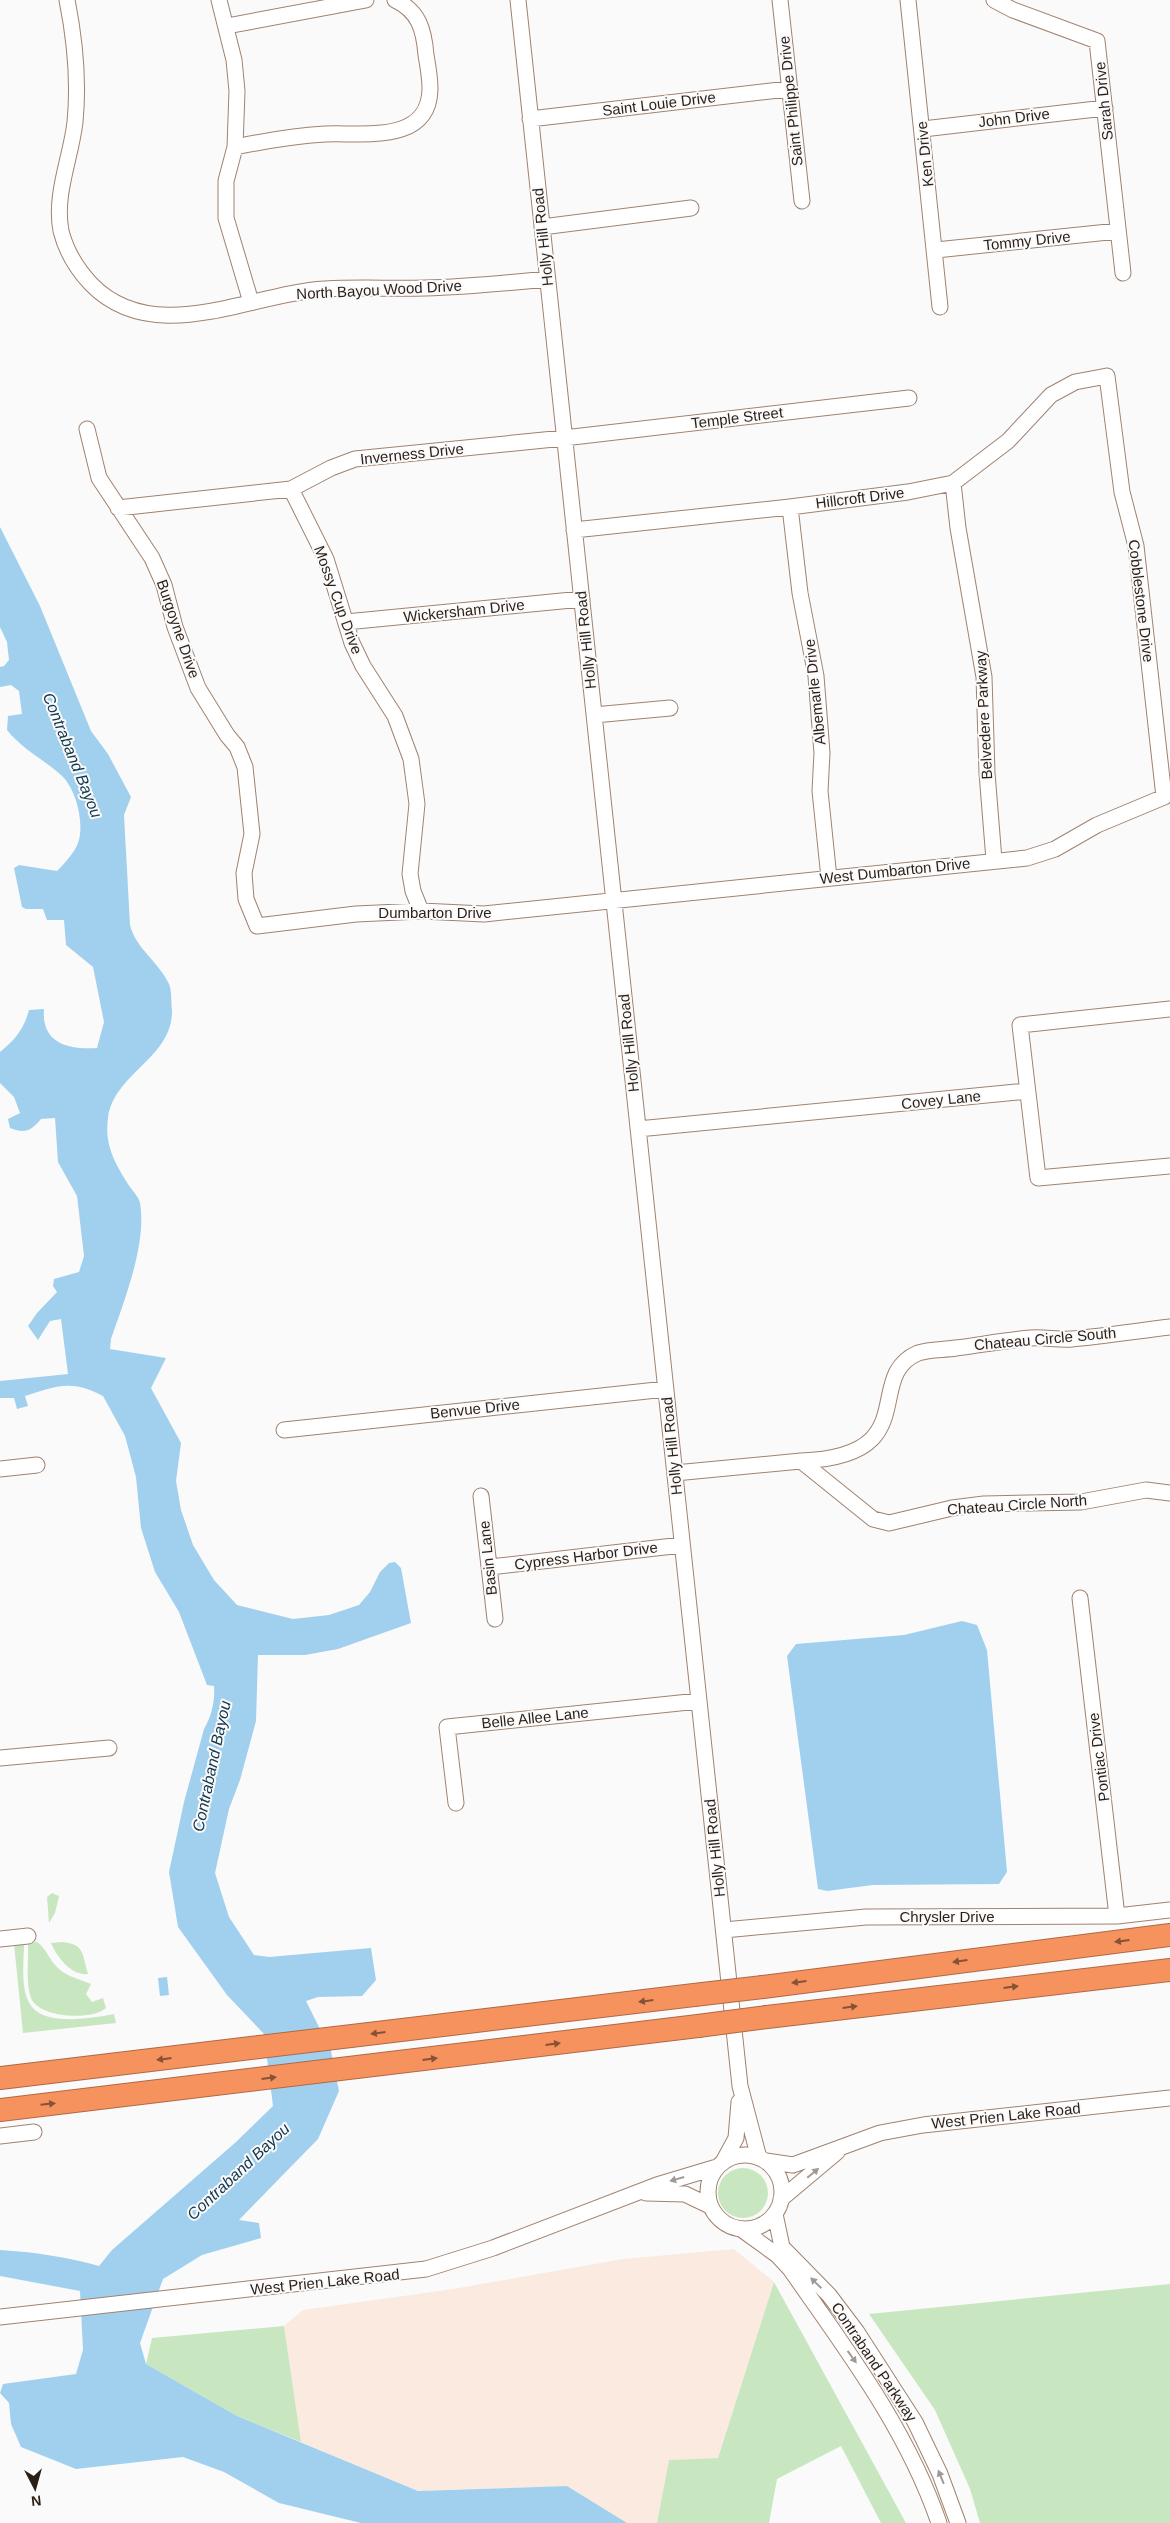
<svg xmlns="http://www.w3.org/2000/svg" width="1170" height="2523" font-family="Arial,sans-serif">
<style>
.built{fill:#fbeae0}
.green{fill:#c8e7c0}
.water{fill:#a1d0ee}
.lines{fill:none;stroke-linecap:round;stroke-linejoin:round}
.minor-casing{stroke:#a1826f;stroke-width:17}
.highway-casing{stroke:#af6945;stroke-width:24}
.minor{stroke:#fff;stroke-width:15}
.highway{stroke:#f6925e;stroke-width:22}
.highway-bridge-casing{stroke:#af6945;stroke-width:24;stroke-linecap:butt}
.highway-bridge{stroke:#f6925e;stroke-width:22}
.oneway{fill:#865237}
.oneway2{fill:#a09a97}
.labels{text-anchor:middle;stroke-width:4;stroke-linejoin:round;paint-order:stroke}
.street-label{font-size:15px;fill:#2b1e17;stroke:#fafafa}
.water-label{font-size:16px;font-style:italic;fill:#11374d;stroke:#fafafa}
</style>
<rect width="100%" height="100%" fill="#fafafa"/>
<path class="built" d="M734,2249L774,2282L718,2458L669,2460L657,2523H627L567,2486L418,2491L301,2442L284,2326L303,2310L453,2289L623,2259Z"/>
<path class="green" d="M52,1893L59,1896L55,1913L49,1923L47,1897Z
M37,1942C47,1949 49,1960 58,1968C67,1977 80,1979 91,1984L86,1994L92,2002L103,1998L106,2008C92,2021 39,2018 31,1998C25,1982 29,1959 28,1943Z
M62,1942C85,1944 82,1954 88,1974C71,1976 57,1957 51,1943Z
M24,1943C24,1961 20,1988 30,2004C43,2027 93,2018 114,2014L116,2023L23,2033L14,1944Z
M718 2193a25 25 0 1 1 50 0a25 25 0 1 1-50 0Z
M774,2282L906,2523H881L841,2446L777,2479L769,2523H657L669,2460L718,2458Z
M1170,2284V2523H980L970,2489L935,2410L869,2314Z
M284,2326L301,2442L237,2416L146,2364L152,2338Z"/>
<path class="water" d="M0,527L40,606L91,731L108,754L131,797L124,815L130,925C136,949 159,962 169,984C172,991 171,1003 172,1010C173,1058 114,1073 108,1118C104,1146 116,1165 130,1187C134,1192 139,1198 140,1203C147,1244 124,1301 111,1339L110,1349L166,1358L151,1388L181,1443L176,1481L181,1510L193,1545L214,1580L237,1605L293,1619L329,1615L359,1605L370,1592L380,1572L389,1563L395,1562L401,1568L411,1623L338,1649L305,1655H258L256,1721L240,1780L229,1809L215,1873L229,1917L254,1955L269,1957L371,1948L376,1980L362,1996L318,1997L306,2001L331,2051L339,2091L318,2139L239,2220L259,2223L261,2238L202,2255L163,2279L140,2343L146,2364L237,2416L418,2491L567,2486L627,2523H361L279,2503L224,2472L183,2457L76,2469L21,2447L11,2424L9,2403L0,2393L3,2384L76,2374L83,2350L80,2291L0,2276V2250C34,2252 67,2257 99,2266L112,2250L236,2142L273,2106L264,2034L227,1995L178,1927L169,1872L184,1802L204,1729C212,1715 215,1701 214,1686L207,1685L179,1612L155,1572L141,1528L136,1477L125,1436L103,1396C71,1379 57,1386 25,1396L28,1406L17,1409L14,1398H0V1381L68,1374L61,1319L50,1321L38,1340L28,1326L37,1313L57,1292L53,1286L54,1279L79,1272L84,1256L77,1196L58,1162L55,1118L41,1119C31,1131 25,1134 10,1128L8,1119L20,1113L14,1097L0,1083V1052C15,1040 24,1029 29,1010L44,1009C41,1043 68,1050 97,1048L104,1022L93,967L66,945L64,920H47L43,909H26L22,907L14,868L19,865L57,871C64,864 75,852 78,843C85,824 76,788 61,775C43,759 22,749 7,730L8,716L22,714L19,691L11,685L0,687V667L4,666L9,660L7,642L0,627Z
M962,1621L977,1625L987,1650L1007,1872L999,1884L873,1885L827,1891L818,1889L787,1656L796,1644L904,1635Z
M167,1977L169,1995L160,1996L158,1978Z"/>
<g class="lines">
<defs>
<path id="minor" d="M67,0C75,40 79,81 75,122C71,158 54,194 61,231C66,251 77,269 91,284C154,349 251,293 325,289C359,287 392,289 425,288C466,287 507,283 547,279
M219,0L234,60L237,91L235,147L226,181V218L251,302
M518,0L740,2086L759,2158
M780,0L802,201
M908,0L940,307
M994,0L1013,10L1097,41L1123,273
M227,26L366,0
M530,119L788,89
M923,129L1105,108
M235,147C264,141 294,136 325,134C361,132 429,145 430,89C430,78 428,66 426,55C424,30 419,11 395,0
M542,227L691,208
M936,250L1118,231
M87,429L99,478L152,558L164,585L175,627L198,688L227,735L237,747L245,767L252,834L244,873L246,899L257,926L356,914L421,911L484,914L1027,858L1055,849L1097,825L1164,797L1136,546L1122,492L1107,376L1075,382L1051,395L1008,441L953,483L908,492L790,507L574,530
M953,483L958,528L984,677L987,773L994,860
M291,489L326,559L352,643L363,666L395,716L411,759L417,804L410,874L413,891L421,911
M790,507L800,593L816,676L822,753L820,791L829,878
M118,508L291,489L331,468L355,459L564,438L909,398
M346,622L582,599
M594,715L670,708
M1170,1009L1020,1025L1038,1178L1170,1166
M638,1129L1027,1091
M284,1430L666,1389
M801,1461C926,1456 862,1377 918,1353C930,1349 943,1350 956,1348C980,1345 1006,1340 1031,1338C1044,1337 1058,1340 1072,1339C1105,1336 1137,1331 1170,1327
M0,1469L37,1465
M675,1473L801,1461L873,1519L889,1523L952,1508L984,1504L1081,1502L1146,1490L1170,1493
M481,1496L495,1619
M490,1567L682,1545
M1080,1598L1117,1916
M0,1758L109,1748
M456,1803L447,1727L699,1701
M724,1930L866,1917L1117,1916L1170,1910
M0,1939L28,1936
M0,2136L34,2132
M708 2192a37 37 0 1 1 74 0a37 37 0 1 1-74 0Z
M766,2161L793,2165L880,2133L923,2125L1170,2098
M723,2162L736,2138L739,2102
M646,2193L685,2194L710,2206
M781,2199L837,2152
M775,2214L782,2247L829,2295L857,2332L915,2422L940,2474L958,2523
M741,2229L777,2255L790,2269C846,2349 907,2429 939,2523
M0,2317L426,2269L493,2248L657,2185L717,2167"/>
<path id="highway" d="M763,1987L1170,1935
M767,2017L1170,1970
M0,2078L694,1995
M0,2110L698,2026"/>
</defs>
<use href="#minor" class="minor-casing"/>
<use href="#highway" class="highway-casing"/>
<use href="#minor" class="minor"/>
<use href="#highway" class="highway"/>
<defs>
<path id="highway-bridge" d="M694,1995L763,1987
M698,2026L767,2017"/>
</defs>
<use href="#highway-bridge" class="highway-bridge-casing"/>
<use href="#highway-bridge" class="highway-bridge"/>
</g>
<defs><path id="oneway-solid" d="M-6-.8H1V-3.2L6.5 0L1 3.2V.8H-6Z" transform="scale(1.25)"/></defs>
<g class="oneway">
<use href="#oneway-solid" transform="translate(1122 1941) rotate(173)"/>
<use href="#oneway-solid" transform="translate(960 1961) rotate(172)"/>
<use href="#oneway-solid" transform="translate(799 1982) rotate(173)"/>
<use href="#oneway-solid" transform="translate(1011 1987) rotate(-7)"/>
<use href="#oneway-solid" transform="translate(646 2001) rotate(173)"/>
<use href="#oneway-solid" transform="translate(850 2007) rotate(-7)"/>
<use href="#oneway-solid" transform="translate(378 2033) rotate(173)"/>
<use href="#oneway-solid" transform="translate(553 2044) rotate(-7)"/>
<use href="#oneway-solid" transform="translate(164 2059) rotate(173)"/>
<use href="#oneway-solid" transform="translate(430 2059) rotate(-7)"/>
<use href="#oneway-solid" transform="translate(269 2078) rotate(-7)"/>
<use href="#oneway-solid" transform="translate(48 2104) rotate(-6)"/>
</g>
<g class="oneway2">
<use href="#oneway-solid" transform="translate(813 2173) rotate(-40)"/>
<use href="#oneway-solid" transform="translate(677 2179) rotate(164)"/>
<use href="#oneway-solid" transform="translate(816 2283) rotate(-136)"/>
<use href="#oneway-solid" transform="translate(852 2357) rotate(54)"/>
<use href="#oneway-solid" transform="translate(941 2477) rotate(-112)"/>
</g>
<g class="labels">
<g class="street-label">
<text transform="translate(791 101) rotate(-96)" y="5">Saint Philippe Drive</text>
<text transform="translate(1104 101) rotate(-96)" y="5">Sarah Drive</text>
<text transform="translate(659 104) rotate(-7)" y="5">Saint Louie Drive</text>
<text transform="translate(1014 118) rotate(-7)" y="5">John Drive</text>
<text transform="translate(925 154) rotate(-96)" y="5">Ken Drive</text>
<text transform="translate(543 237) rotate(-96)" y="5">Holly Hill Road</text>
<text transform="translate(1027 241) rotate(-6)" y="5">Tommy Drive</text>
<text transform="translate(379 290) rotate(-3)" y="5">North Bayou Wood Drive</text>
<text transform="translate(737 418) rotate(-7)" y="5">Temple Street</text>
<text transform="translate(412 454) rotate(-6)" y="5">Inverness Drive</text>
<text transform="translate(860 498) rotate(-7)" y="5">Hillcroft Drive</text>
<text transform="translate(338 600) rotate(70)" y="5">Mossy Cup Drive</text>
<text transform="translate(1141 601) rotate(83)" y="5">Cobblestone Drive</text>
<text transform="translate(464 611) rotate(-6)" y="5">Wickersham Drive</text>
<text transform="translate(178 629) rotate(71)" y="5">Burgoyne Drive</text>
<text transform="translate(586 640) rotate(-96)" y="5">Holly Hill Road</text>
<text transform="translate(815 692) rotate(-96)" y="5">Albemarle Drive</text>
<text transform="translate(984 715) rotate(-93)" y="5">Belvedere Parkway</text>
<text transform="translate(895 871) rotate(-6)" y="5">West Dumbarton Drive</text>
<text x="435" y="918">Dumbarton Drive</text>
<text transform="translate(629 1043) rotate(-96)" y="5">Holly Hill Road</text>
<text transform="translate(941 1100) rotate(-6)" y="5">Covey Lane</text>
<text transform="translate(1045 1339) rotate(-5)" y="5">Chateau Circle South</text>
<text transform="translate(475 1409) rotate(-6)" y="5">Benvue Drive</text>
<text transform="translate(672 1446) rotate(-96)" y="5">Holly Hill Road</text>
<text transform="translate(1017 1505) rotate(-4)" y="5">Chateau Circle North</text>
<text transform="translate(586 1556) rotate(-7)" y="5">Cypress Harbor Drive</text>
<text transform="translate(488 1558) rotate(-96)" y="5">Basin Lane</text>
<text transform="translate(535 1718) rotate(-6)" y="5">Belle Allee Lane</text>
<text transform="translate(1099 1757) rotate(-97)" y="5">Pontiac Drive</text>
<text transform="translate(715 1848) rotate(-96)" y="5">Holly Hill Road</text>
<text x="947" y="1922">Chrysler Drive</text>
<text transform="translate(1006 2116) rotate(-6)" y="5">West Prien Lake Road</text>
<text transform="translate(325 2282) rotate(-6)" y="5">West Prien Lake Road</text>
<text transform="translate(874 2362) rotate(56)" y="5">Contraband Parkway</text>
</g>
<g class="water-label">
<text transform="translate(73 755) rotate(68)" y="6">Contraband Bayou</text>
<text transform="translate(211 1766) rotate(-78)" y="6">Contraband Bayou</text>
<text transform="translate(238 2171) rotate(-43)" y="6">Contraband Bayou</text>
</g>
</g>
<g transform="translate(35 2488) rotate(174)" stroke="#fafafa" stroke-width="4" paint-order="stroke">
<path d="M0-4L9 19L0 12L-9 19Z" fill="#2b1e17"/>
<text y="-8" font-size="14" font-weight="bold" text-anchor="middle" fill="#2b1e17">N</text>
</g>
</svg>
